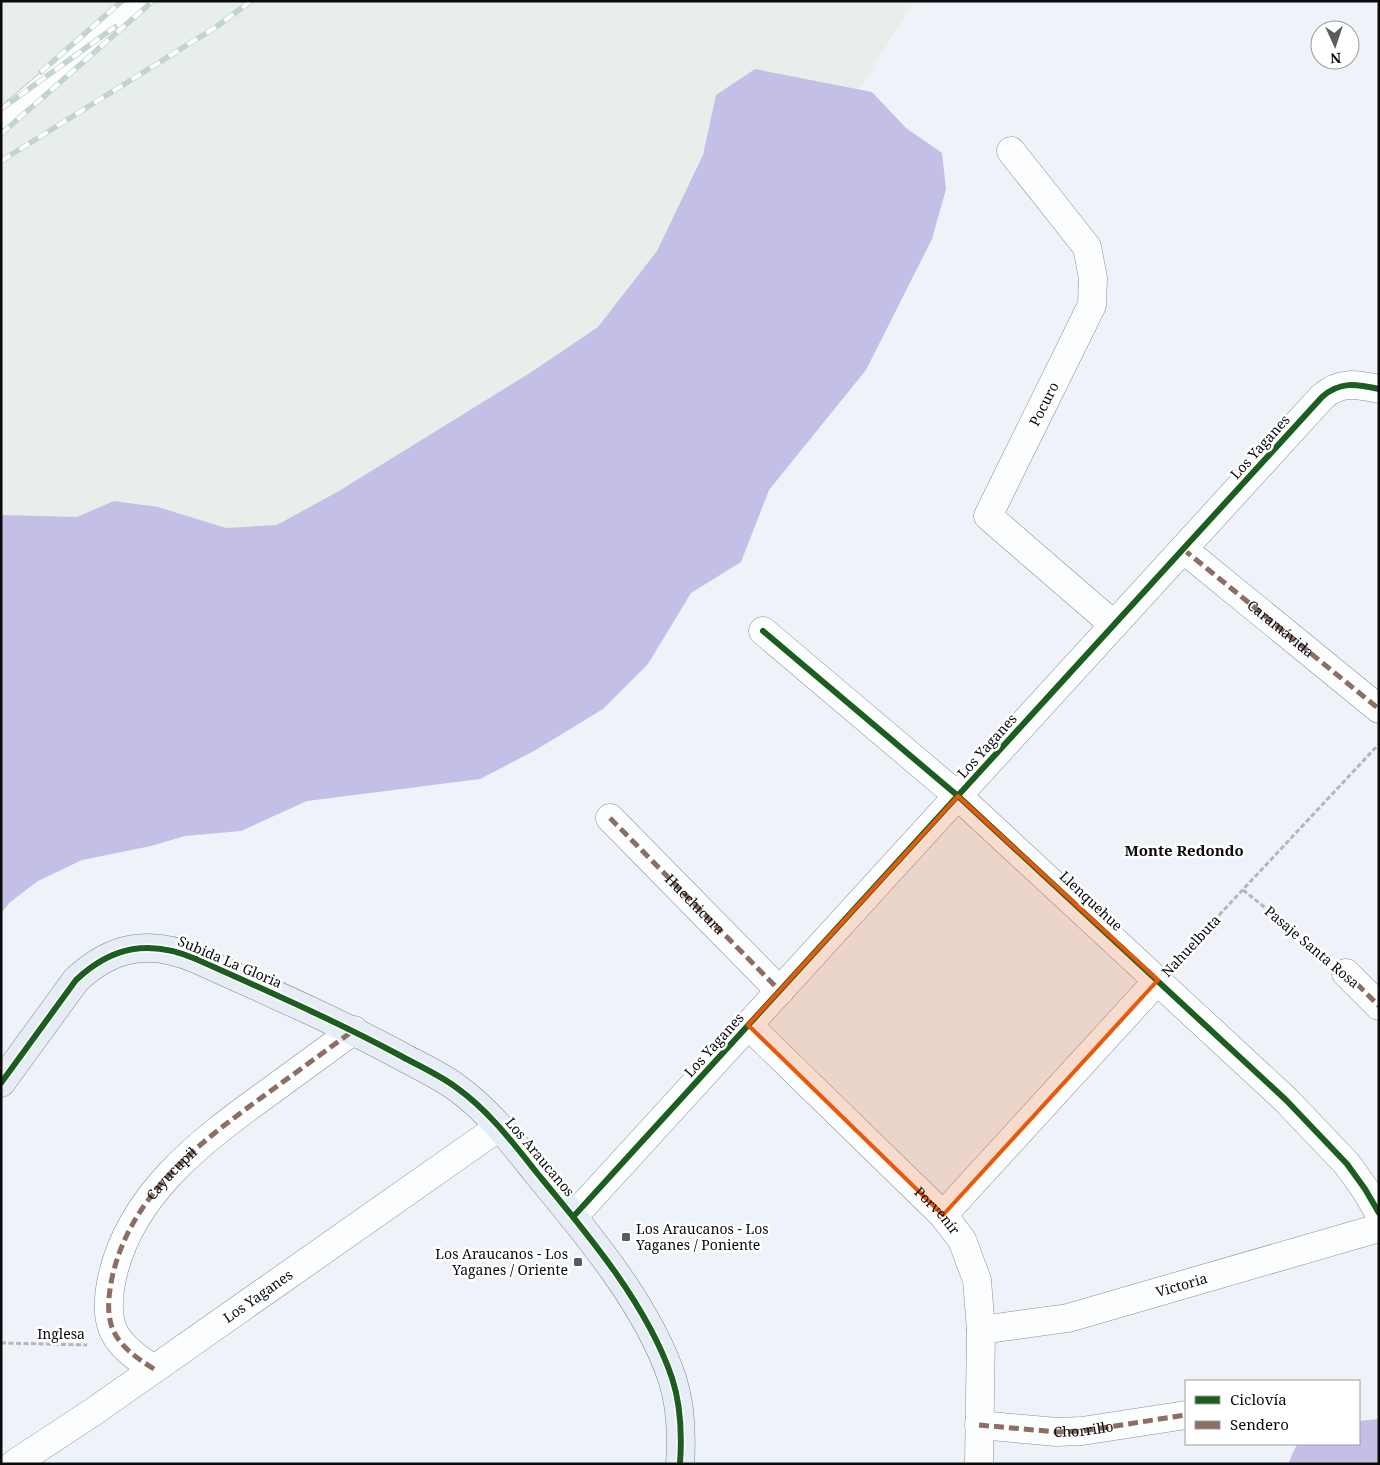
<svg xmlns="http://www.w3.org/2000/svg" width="1380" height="1465" font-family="'Noto Serif',serif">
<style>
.industrial{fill:#e8eeea}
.forest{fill:#c4bfe6}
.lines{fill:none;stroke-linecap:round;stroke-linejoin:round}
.lane-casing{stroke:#8c8f92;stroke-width:20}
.street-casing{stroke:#8c8f92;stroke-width:29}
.secondary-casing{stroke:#838688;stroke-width:29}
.path{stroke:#b5b6b7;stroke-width:3;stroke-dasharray:5 2.5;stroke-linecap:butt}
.lane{stroke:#fcfdfe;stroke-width:19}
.street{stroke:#fcfdfe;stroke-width:28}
.secondary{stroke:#e7edf4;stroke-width:28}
.rail-casing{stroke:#c2d4ce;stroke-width:5.5}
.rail{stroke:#fff;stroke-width:4;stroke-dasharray:11;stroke-linecap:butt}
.quiet{stroke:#8d6e63;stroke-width:5;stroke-dasharray:10 5;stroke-linecap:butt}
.cycleway-casing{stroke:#fff;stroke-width:9}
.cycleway{stroke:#1b5e20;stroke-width:6}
.marked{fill:#e8590c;fill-opacity:0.2;stroke:#e8590c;stroke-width:4;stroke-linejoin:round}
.poi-dot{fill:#595c5e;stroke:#fff;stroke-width:2}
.labels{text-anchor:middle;stroke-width:5;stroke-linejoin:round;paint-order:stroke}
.street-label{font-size:14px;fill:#0a0a0a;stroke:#fff}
.poi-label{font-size:14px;fill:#0a0a0a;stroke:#fff;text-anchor:start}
.neighbourhood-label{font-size:15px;font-weight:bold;fill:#0a0a0a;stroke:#fff}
</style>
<rect width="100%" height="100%" fill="#edf3f9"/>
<path class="industrial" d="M1,1H914L666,399L1,658Z"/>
<path class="forest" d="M755,69L872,92L906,128L942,153L946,189L932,239L866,370L769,490L741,562L691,593L648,664L603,709L534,751L480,779L307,801L241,831L185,836L151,846L82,860L38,881L9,903L1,914V515L77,517L114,501L158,507L226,528L277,525L339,491L533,371L598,327L657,251L703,155L716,95Z
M1379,1419V1464H1288L1297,1444H1359V1421Z"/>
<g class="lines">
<defs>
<path id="lane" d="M1,119L139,1"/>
<g id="street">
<path d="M1011,151L1087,247L1093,278L1092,305L988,516L1114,625"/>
<path d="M1183,549L1379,709"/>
<path d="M763,631L958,796L1286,1100L1347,1164L1365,1189L1379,1213"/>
<path d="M610,818L780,991"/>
<path d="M1346,973L1379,1006"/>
<path id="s1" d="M748,1025L943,1215L962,1240L977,1280L981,1330L979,1464"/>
<path d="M943,1215L1158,980"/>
<path d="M573,1217L1322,397C1340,381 1356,384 1379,389"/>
<path id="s2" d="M981,1330L1068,1318L1379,1228"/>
<path id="s3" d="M154,1369C114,1344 102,1327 112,1278C130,1195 200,1142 265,1095C294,1074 324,1052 354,1030"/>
<path d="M979,1425L1057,1432L1082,1431L1186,1415"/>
<path id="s4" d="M14,1464L93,1412L499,1127"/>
</g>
<path id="secondary" d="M1,1083L76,980C112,946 150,939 196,959C265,990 334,1020 401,1056C419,1066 440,1075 457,1088C489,1111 513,1143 537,1173C586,1232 647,1304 672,1378C681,1405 682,1435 680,1464"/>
</defs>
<use href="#lane" class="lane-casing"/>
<use href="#street" class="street-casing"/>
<use href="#secondary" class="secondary-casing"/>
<path class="path" d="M1243,890L1325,955
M1178,959L1379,744
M1,1343L87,1345"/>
<use href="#lane" class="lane"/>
<use href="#street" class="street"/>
<use href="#secondary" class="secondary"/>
<defs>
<path id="rail" d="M41,72L122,1
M1,109L115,27
M1,134L153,1
M1,161L216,27L251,1"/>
</defs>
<use href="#rail" class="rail-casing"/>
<use href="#rail" class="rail"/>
<g class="quiet">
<path id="s5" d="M1183,549L1379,709"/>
<path id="s6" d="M610,818L780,991"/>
<path d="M1346,973L1379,1006"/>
<path d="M154,1369C114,1344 102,1327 112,1278C130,1195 200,1142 265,1095C294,1074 324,1052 354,1030"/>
<path id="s7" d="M979,1425L1057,1432L1082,1431L1186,1415"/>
</g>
<defs>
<path id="cycleway" d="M763,631L958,796L1286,1100L1347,1164L1365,1189L1379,1213
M1,1083L76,980C112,946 150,939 196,959C265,990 334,1020 401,1056C419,1066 440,1075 457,1088C489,1111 513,1143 537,1173C586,1232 647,1304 672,1378C681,1405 682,1435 680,1464
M573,1217L1322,397C1340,381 1356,384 1379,389"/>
</defs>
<use href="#cycleway" class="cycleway-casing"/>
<use href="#cycleway" class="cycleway"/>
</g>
<path class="marked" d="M958,796L1158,980L943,1215L748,1025Z"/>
<g class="poi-dot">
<rect x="621" y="1232" width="10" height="10" rx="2.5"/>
<rect x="573" y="1257" width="10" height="10" rx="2.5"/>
</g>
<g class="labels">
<g class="street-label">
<text transform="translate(1044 404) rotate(-63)" y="5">Pocuro</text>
<text transform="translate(1260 447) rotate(-48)" y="5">Los Yaganes</text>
<text dy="5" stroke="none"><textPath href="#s5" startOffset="126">Caramávida</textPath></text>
<text transform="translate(987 746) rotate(-48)" y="5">Los Yaganes</text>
<text transform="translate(1091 901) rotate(43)" y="5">Llenquehue</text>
<text dy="5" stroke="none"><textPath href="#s6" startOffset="121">Huechicura</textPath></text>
<text transform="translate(1191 946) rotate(-47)" y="5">Nahuelbuta</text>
<text transform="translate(1312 947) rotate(40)" y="5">Pasaje Santa Rosa</text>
<text transform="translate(230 962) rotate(23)" y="5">Subida La Gloria</text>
<text transform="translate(714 1045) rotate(-48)" y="5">Los Yaganes</text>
<text transform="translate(540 1157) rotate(50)" y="5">Los Araucanos</text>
<text dy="5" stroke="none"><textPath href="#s3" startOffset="232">Cayucupil</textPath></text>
<text dy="5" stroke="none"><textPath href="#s1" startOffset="265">Porvenír</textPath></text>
<text dy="5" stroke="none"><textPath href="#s2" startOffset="206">Victoria</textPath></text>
<text dy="5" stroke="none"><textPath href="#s4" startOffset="296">Los Yaganes</textPath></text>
<text x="61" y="1339">Inglesa</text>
<text dy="5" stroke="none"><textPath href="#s7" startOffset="105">Chorrillo</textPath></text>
</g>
<g class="poi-label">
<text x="636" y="1234">Los Araucanos - Los<tspan x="636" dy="16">Yaganes / Poniente</tspan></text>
<text x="568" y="1259" text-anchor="end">Los Araucanos - Los<tspan x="568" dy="16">Yaganes / Oriente</tspan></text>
</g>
<g class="neighbourhood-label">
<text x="1184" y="856">Monte Redondo</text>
</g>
</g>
<rect width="1380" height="1465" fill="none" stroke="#0a0a0a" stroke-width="5"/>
<rect x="1185" y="1380" width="175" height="65" fill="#ffffff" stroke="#9d9d9d"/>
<rect x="1195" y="1396" width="25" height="8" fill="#1b5e20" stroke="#9d9d9d"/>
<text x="1230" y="1405" font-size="15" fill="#0a0a0a">Ciclovía</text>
<rect x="1195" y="1421" width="25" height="8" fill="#8d6e63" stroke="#9d9d9d"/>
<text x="1230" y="1430" font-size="15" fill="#0a0a0a">Sendero</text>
<g transform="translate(1335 45) rotate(177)"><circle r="24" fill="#ffffff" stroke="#9d9d9d"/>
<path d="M0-4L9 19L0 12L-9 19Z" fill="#595c5e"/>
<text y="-8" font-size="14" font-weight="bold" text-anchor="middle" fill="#0a0a0a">N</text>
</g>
</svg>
